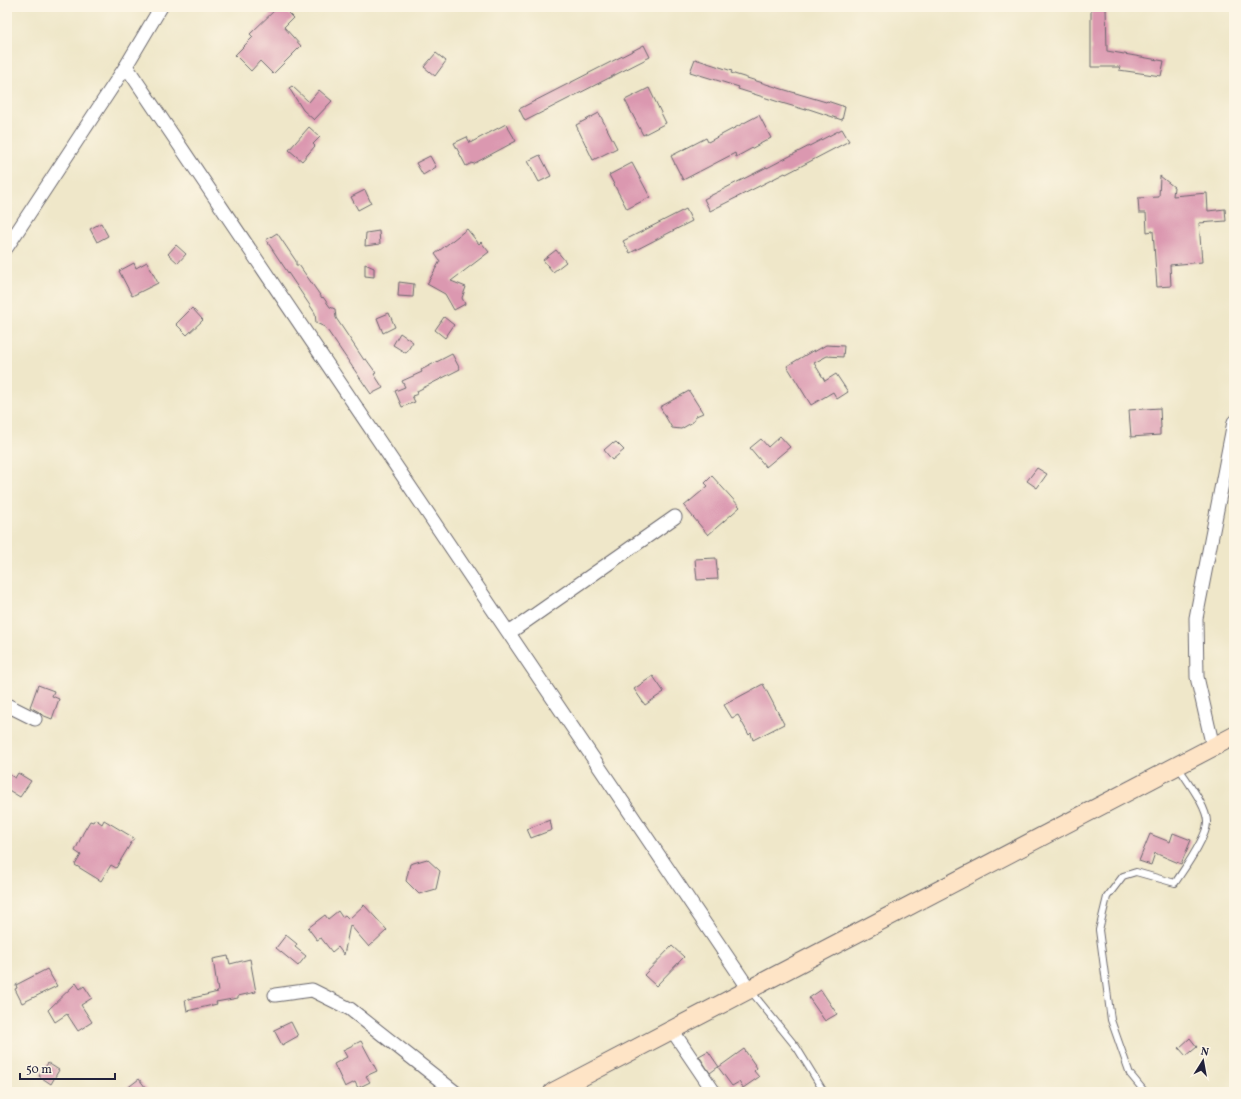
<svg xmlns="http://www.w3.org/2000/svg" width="1241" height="1099" font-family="Vollkorn,serif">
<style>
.building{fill:#db98b0}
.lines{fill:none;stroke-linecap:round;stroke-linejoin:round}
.lane-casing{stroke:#6a676d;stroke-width:8}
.street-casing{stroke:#6a676d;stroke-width:15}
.secondary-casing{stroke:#6a676d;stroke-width:20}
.lane{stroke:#fff;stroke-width:6}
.street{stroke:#fff;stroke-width:13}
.secondary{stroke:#fee4c6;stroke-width:18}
</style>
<rect width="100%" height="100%" fill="#fcf5e5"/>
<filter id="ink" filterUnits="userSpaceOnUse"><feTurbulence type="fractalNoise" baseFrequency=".025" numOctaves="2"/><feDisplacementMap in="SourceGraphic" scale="8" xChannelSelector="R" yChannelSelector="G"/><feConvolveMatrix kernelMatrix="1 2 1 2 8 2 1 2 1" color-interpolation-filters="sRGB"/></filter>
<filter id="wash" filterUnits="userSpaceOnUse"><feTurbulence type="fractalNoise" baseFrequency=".012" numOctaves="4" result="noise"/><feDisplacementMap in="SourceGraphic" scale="16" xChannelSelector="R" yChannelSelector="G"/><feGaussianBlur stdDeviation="0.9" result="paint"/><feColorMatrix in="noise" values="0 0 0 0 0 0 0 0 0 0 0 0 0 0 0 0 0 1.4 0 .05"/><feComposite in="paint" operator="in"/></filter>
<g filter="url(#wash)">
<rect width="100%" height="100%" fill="#efe7c9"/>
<g id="blocks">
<path class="building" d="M278,7H282L293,18L284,27L301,46L273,74L260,61L251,71L235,55L253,37L250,34Z
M1091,7H1106L1107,51L1164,61L1161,76L1119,70L1120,67H1091Z
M644,45L650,57L525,121L519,109Z
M436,53L446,61L435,76L424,67Z
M695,59L732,71L731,73L782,89L826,102L827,101L845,107L842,120L806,108V110L782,103L738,89L739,87L690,72Z
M292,86L309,102L319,90L332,101L314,120L303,110L289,88Z
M649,88L666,123L643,135L625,100Z
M599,113L617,148L593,160L576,125Z
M759,115L771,138L736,157L735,153L683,180L671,156L706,138L708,142Z
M506,124L516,141L473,164L472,163L466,166L454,143L467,137L470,143Z
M309,127L320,137L313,144L315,146L302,161L289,150Z
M842,129L849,141L786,174L785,173L710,211L704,199L767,167V168Z
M540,155L551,176L539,182L528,161Z
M430,156L436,167L423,175L416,163Z
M632,163L650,197L627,209L609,175Z
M1160,176L1174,187L1173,196L1207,193L1208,211L1225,209L1226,221L1199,223L1202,262L1170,265L1171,286L1157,287L1153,231L1147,232L1146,213H1139L1138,198L1159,197Z
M365,190L371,203L358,210L351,197Z
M686,209L692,221L630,253L623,241Z
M101,223L108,236L97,242L90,229Z
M467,229L479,244L481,242L489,252L451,281L466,287L462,298L465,304L454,310L445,294L427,284L440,261L435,254Z
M379,231L380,244L365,246L366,233Z
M277,233L296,261V265H299L322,298L323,297L330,307L335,309L336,318L364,360L366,359L376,373L374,374L383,388L371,394L325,327L316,323L315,313L266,240Z
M176,245L186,254L178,263L168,254Z
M556,250L566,262L553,272L543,260Z
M147,262L158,283L132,296L119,271L134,263L136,268Z
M365,264L374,268V277L365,276Z
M399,282L414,284L413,297L398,296Z
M192,308L203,320L187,335L176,324Z
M389,313L395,327L383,333L377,318Z
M444,317L454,325L445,338L435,330Z
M400,333L413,342L406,353L393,345Z
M826,345L844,346L843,357L827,356L814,363L825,381L836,374L848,392L837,399L833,392L811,405L787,366L814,350V352Z
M452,354L460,369L417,391L418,394L412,396L415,402L402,407L395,391L405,387L402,381L422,372L421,370Z
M689,391L703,413L696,416L693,422L681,429L672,428L660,407Z
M1160,408L1161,428H1160V435L1131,437L1129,410Z
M780,436L790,447L766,467L750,448L761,439L768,447Z
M616,442L624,450L612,460L604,450L612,443L613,444Z
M1037,468L1047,474L1037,488L1027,481Z
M712,476L740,507L708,535L684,506L708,486L705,483Z
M716,558L718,579L697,580L695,559Z
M653,676L664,692L645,705L634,689Z
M763,684L784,724L753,740L751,733L749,735L738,715L732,718L724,705Z
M38,685L54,691L52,696L59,699L52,719L42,715L39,712L30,707Z
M7,773L15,778L18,773L31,781L20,797L7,789Z
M95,819L102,824L104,820L134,838L116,868L111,865L101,881L75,865L81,855L75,851L83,833L90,821L93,822Z
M550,820L552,830L531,838L527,829Z
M1173,833L1191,840L1181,864L1155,853L1151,865L1139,861L1150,834L1170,842Z
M427,859L440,871L436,889L419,894L406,881L410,864Z
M364,905L387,930L369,947L350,925L344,955L338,947L332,952L321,938L317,940L308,928L325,915L328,919L338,911L342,917L345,915L349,919Z
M286,935L297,944L295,947L306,956L298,966L276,948Z
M672,946L684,957L656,986L644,975Z
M228,956L230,964L250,959L256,992L238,996V998L216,1002L217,1004L187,1011L185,1000L218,992L213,959Z
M47,969L57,986L22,1003L15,989L17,988L16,985Z
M76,983L80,989L84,986L92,998L81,1005L92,1022L78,1031L67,1014L55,1022L48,1010Z
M821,990L837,1014L825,1021L809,998Z
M291,1022L298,1036L282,1045L274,1030Z
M1190,1038L1197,1047L1186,1056L1179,1048Z
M361,1041L377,1071L366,1076L370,1082L358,1088L355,1082L345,1087L334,1064L347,1057L343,1050Z
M744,1049L757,1068L754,1071L759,1077L743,1088L739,1082L732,1086L718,1067L710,1073L699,1056L708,1051L719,1067Z
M48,1063L59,1070L51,1084L39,1076Z
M139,1079L149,1092H122Z"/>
</g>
</g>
<g filter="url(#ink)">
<use href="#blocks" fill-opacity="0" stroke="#6a676d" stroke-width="1"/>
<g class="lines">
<defs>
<path id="lane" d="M750,990L797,1048L824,1092
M1145,1092L1130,1074L1111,1020L1099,930L1107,897L1123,876L1136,872L1175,883C1184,869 1207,837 1207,823C1208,808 1187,781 1179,768"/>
<path id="street" d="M126,66L749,989
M7,247L126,66L161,7
M509,633L675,517
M7,705L35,719
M1213,747L1197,677L1196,618L1234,422
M275,995L312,990L350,1009L455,1092
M672,1030L714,1092"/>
<path id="secondary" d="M553,1092L1234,736"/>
</defs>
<use href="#lane" class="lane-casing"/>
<use href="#street" class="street-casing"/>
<use href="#secondary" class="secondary-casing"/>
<use href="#lane" class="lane"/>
<use href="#street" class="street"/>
<use href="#secondary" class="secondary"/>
</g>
</g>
<rect width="1241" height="1099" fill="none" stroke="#fcf5e5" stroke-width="24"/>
<g transform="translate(1203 1061) rotate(11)" stroke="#fcf5e5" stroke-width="3" paint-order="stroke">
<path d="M0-3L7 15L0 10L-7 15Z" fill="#22223b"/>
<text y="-6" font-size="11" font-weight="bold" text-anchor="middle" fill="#22223b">N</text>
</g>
<path d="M20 1073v6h95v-6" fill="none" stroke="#22223b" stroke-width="2"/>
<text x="26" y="1073" font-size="12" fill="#22223b" stroke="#fcf5e5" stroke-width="3" paint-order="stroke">50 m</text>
</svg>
